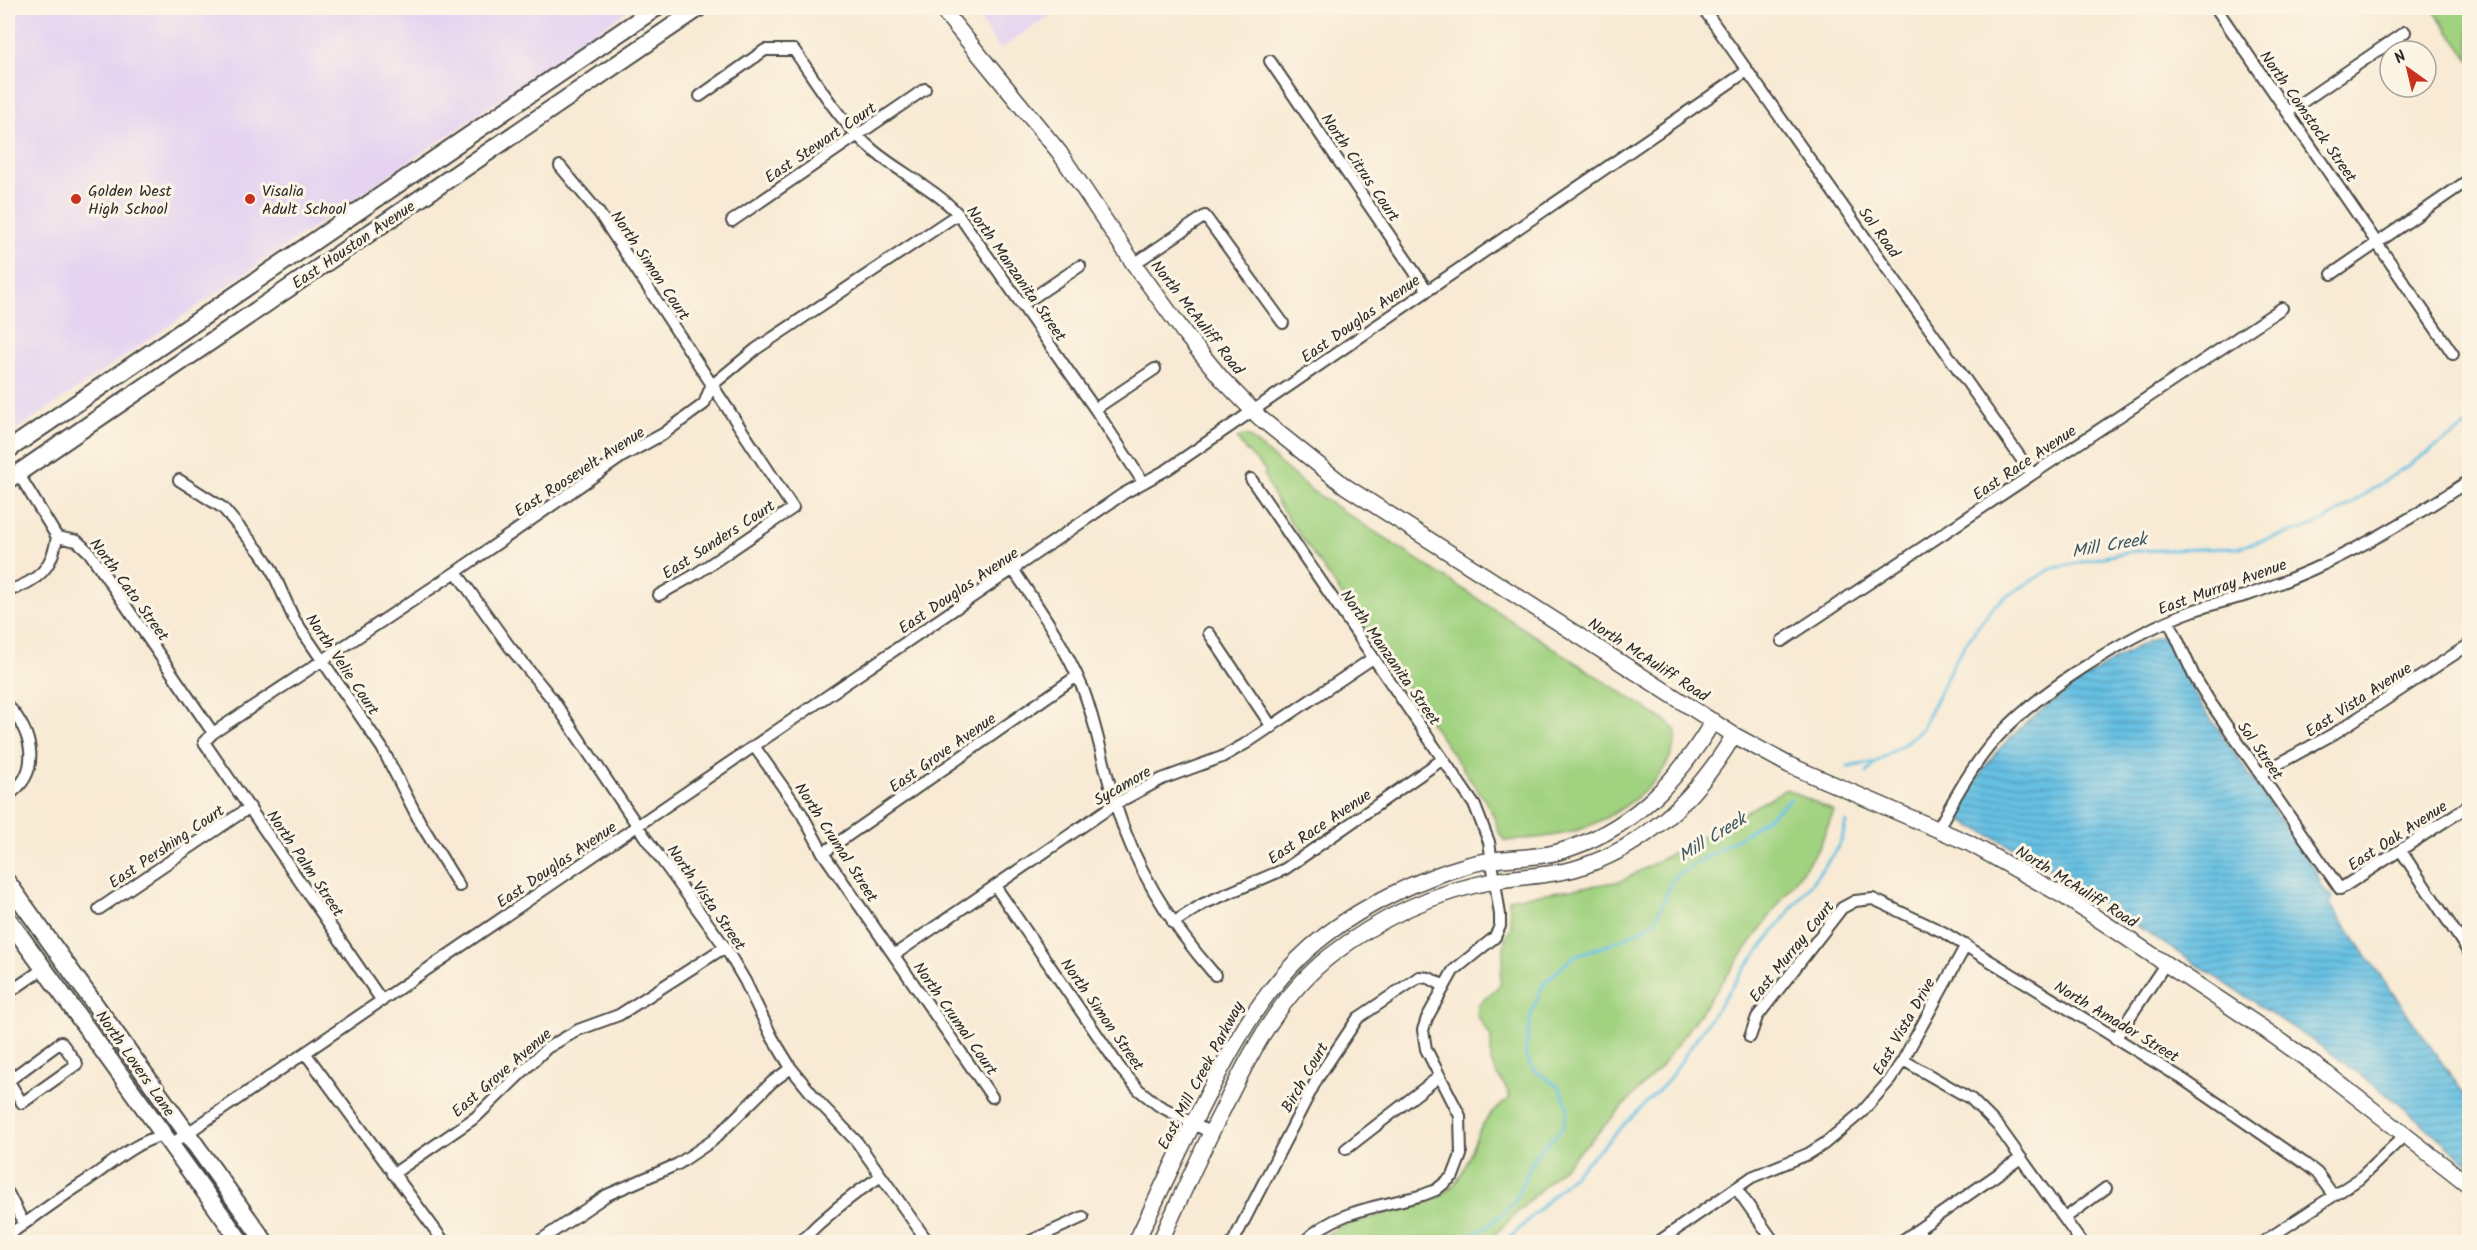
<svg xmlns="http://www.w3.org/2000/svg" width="2477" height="1250" font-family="Kalam,sans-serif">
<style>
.built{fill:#e5d3f1}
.grass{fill:#a1d280;stroke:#667e56;stroke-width:1.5}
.water{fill:url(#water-rules);stroke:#487687;stroke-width:1.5}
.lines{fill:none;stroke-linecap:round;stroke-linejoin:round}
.stream{stroke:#65c0e3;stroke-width:3}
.street-casing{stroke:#4a4844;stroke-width:14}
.secondary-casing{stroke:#4a4844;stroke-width:18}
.primary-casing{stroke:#4a4844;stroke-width:20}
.street{stroke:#fff;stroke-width:10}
.secondary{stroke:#fff;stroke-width:15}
.primary{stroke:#fff;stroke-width:16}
.poi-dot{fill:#c8321e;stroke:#fcf5e5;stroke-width:2}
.labels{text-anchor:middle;stroke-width:6;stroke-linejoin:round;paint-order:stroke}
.street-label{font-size:16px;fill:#2b2b2b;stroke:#fcf5e5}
.poi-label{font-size:16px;fill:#2b2b2b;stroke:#fcf5e5;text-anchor:start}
.water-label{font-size:18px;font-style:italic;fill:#3c5862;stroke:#fcf5e5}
</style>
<defs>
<pattern id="water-rules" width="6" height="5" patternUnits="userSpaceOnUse" patternTransform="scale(1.5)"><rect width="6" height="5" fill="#65c0e3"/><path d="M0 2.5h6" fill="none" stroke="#539cb8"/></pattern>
</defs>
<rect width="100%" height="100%" fill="#fcf5e5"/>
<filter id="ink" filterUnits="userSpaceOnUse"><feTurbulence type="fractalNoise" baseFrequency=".0167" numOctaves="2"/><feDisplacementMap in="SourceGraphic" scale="12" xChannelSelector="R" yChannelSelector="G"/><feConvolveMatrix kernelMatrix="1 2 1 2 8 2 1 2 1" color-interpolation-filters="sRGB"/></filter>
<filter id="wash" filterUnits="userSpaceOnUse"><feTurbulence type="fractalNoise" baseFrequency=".008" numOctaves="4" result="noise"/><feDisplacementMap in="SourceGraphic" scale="24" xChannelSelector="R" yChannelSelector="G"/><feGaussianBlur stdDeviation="1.35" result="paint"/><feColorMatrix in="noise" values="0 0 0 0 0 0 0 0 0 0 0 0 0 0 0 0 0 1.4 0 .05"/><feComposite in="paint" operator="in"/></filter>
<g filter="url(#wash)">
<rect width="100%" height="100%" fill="#f8ead4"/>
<path class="built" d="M8,8H631L559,59L8,436Z
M971,8H1061L1000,49Z"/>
<path class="grass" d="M2432,8H2469V60Z
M1243,436L1249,437L1312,491L1670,724L1676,731C1675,775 1629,808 1591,825C1565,837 1534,838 1505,841L1500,835L1494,817L1484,799L1276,501L1264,475L1266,471C1255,459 1247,453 1237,439Z
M1786,789L1834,811L1819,848L1663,1064L1594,1137L1487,1242H1315L1339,1227L1436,1199C1472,1180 1466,1144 1488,1117C1494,1110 1502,1104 1510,1098L1507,1089L1497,1075L1491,1062V1037L1477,1015L1478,1005L1500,985L1505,939L1511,928L1509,899L1622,881Z"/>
<path class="water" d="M2157,637H2164L2200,703L2314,869C2320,880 2321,892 2333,897L2330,904L2469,1101V1164L2397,1102L2321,1046L2032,857L1960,820C1955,808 1965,798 1972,788C1978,779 1983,769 1990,760C2025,716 2105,661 2157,637Z"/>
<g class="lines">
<path class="stream" d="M1848,767L1876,762L1904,744L1921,730L1953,664L1970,637L1992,608L2002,599L2051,569L2131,551L2236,548L2304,529L2326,520L2470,424
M1867,773L1875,763
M1458,1242L1490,1225L1514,1203L1535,1156L1563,1128L1568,1107L1559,1087L1536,1071L1529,1063L1525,1054L1532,1011L1542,987L1548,979L1576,955L1614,943L1654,923L1674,877L1751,830L1791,799
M1506,1242L1666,1083L1740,975L1833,855L1842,839L1846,822"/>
</g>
</g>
<g filter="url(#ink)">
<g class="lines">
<defs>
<path id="street" d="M1703,8L2032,474
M2216,8L2453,354
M1270,61L1427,290
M700,96L765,50H794C818,84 841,124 874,151C902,174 934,188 958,214L1095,409L1143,482
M2288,112L2405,32
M560,166L599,213L793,508L696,574L659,595
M732,221L925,89
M1134,264L1205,216L1283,323
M2332,274L2470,179
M1022,305L1080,266
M1095,409L1155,369
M18,473L57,537L77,541L89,552L213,733
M1251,479L1475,806L1489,842L1500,915V926L1495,937L1453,971L1427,1018L1423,1030L1426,1049L1460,1116L1461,1155L1453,1176L1436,1190L1423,1195C1382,1206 1335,1210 1304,1242
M179,480L223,508L260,552L271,568L294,619L382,748L420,822L459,886
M1014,571C1040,609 1065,646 1083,689C1097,726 1103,765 1115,803C1135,868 1170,924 1215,975
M456,572L509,646L553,700L645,837L725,947L745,981L772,1037L791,1068L816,1099L857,1142L928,1242
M8,591C38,581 52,569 57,537
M2169,621L2194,676L2210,702L2340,889L2470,805
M1209,633L1272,727
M1782,641L2282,308
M8,706C32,732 43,772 8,795
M754,746L802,814L823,853L992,1097
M2260,774L2335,733L2470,644
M1938,829C1953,800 1968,773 1988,748C2031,694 2131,633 2195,610C2212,604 2230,600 2248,595C2269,588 2290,579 2311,570C2367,545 2419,514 2470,480
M2401,851L2470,954
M823,853L1077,676
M995,886L1120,1068L1139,1090L1158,1105L1211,1133
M99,909L250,807
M1173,923L1203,904L1285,869L1443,759
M894,955L1115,804L1162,779L1222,757L1245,744L1373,658
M8,993L43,969
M382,1001L204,742L213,733L456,572L623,456L663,434L704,404L711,386L756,349L958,214
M1750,1037L1757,1017L1842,908L1855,901L1873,899L1943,932L2181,1078L2304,1163L2317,1173L2333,1195
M2115,1039L2166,963
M306,1054L444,1242
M1903,1060L1971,1099L1998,1126L2081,1242
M8,1081L61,1042L77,1064L22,1103L8,1080
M170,1145L1123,494L1168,469L1747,71
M1346,1149L1440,1076
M393,1174L476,1117L547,1048L578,1030L619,1015L725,947
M1736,1188L1774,1242
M8,1193L24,1224
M2065,1218L2106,1188
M1918,1230L1926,1242
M8,1235C32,1219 55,1201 80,1185C109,1167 128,1145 163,1135
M538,1242L607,1195L678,1164L712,1141L772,1082L791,1068
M800,1242C825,1216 850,1196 881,1176
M1028,1242L1083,1217
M1233,1242L1317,1079L1358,1018L1419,977L1429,978L1444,986
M1658,1242L1752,1177L1808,1154L1824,1144L1862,1112L1890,1080L1903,1060L1966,945
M1900,1242L2021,1158
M2263,1242L2359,1179L2406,1134"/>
<path id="secondary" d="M941,8L1059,152L1134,264L1185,334L1222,379L1260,418L1345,486L1734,735L1789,765L1969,843L2065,897L2264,1029L2326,1073L2470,1186
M1136,1242C1159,1194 1182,1144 1207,1096C1238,1035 1271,976 1327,934C1368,903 1419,879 1468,865C1498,856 1529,860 1558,852C1629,832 1677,783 1713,721
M1160,1242C1180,1199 1200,1154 1222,1111C1250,1054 1279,996 1330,956C1378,919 1434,892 1494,881C1521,876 1548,876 1574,869C1645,848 1697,797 1734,735"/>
<path id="primary" d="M8,450L656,8
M8,480L699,8
M8,883L265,1242
M8,919L241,1242"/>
</defs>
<use href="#street" class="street-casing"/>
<use href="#secondary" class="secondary-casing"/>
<use href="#primary" class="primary-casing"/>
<use href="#street" class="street"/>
<use href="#secondary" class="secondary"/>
<use href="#primary" class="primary"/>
</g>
</g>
<g class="poi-dot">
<circle cx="76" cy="199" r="6"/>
<circle cx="250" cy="199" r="6"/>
</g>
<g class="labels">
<g class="street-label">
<text transform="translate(2309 116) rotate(55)" y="6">North Comstock Street</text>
<text transform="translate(820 142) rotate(-34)" y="6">East Stewart Court</text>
<text transform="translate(1361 167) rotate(56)" y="6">North Citrus Court</text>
<text transform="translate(1880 232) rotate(54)" y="6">Sol Road</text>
<text transform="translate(353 244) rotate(-34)" y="6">East Houston Avenue</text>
<text transform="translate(651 265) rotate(56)" y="6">North Simon Court</text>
<text transform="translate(1017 273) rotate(55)" y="6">North Manzanita Street</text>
<text transform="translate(1198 317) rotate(52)" y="6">North McAuliff Road</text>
<text transform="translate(1360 318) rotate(-35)" y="6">East Douglas Avenue</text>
<text transform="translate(2024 462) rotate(-34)" y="6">East Race Avenue</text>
<text transform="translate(579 471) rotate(-33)" y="6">East Roosevelt Avenue</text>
<text transform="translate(718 539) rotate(-33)" y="6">East Sanders Court</text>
<text transform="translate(2222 586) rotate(-20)" y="6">East Murray Avenue</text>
<text transform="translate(130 589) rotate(54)" y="6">North Cato Street</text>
<text transform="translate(958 590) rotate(-34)" y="6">East Douglas Avenue</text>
<text transform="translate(1391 657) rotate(55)" y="6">North Manzanita Street</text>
<text transform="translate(1649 659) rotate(33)" y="6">North McAuliff Road</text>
<text transform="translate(343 664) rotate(56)" y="6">North Velie Court</text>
<text transform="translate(2358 699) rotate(-33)" y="6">East Vista Avenue</text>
<text transform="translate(2261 750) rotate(55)" y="6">Sol Street</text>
<text transform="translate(942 752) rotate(-35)" y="6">East Grove Avenue</text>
<text transform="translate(1122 785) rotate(-30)" y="6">Sycamore</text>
<text transform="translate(1319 826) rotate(-34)" y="6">East Race Avenue</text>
<text transform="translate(2397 835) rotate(-33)" y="6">East Oak Avenue</text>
<text transform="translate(837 842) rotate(57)" y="6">North Crumal Street</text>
<text transform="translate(166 846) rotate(-34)" y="6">East Pershing Court</text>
<text transform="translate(306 863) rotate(56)" y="6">North Palm Street</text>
<text transform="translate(556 864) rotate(-34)" y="6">East Douglas Avenue</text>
<text transform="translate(2077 886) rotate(32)" y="6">North McAuliff Road</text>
<text transform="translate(707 897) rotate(55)" y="6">North Vista Street</text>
<text transform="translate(1791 951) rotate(-51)" y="6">East Murray Court</text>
<text transform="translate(1103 1014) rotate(55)" y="6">North Simon Street</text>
<text transform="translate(956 1018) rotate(55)" y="6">North Crumal Court</text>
<text transform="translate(2117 1021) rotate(31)" y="6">North Amador Street</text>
<text transform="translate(1903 1026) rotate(-60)" y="6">East Vista Drive</text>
<text transform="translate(136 1063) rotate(55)" y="6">North Lovers Lane</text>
<text transform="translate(501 1072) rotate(-41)" y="6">East Grove Avenue</text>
<text transform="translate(1200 1075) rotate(-62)" y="6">East Mill Creek Parkway</text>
<text transform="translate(1304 1077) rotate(-60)" y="6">Birch Court</text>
</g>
<g class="poi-label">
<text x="88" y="196">Golden West<tspan x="88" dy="18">High School</tspan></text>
<text x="262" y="196">Visalia<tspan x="262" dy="18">Adult School</tspan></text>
</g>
<g class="water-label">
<text transform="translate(2109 545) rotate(-10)" y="6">Mill Creek</text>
<text transform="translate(1712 837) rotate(-32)" y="6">Mill Creek</text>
</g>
</g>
<rect width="2477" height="1250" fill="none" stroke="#fcf5e5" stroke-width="30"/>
<g transform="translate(2408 69) rotate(326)"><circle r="28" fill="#fcf5e5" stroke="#a8a49b" stroke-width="1.5"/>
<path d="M0-4.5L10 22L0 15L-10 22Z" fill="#c8321e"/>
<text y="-9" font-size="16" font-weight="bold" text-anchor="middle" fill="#2b2b2b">N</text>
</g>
</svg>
